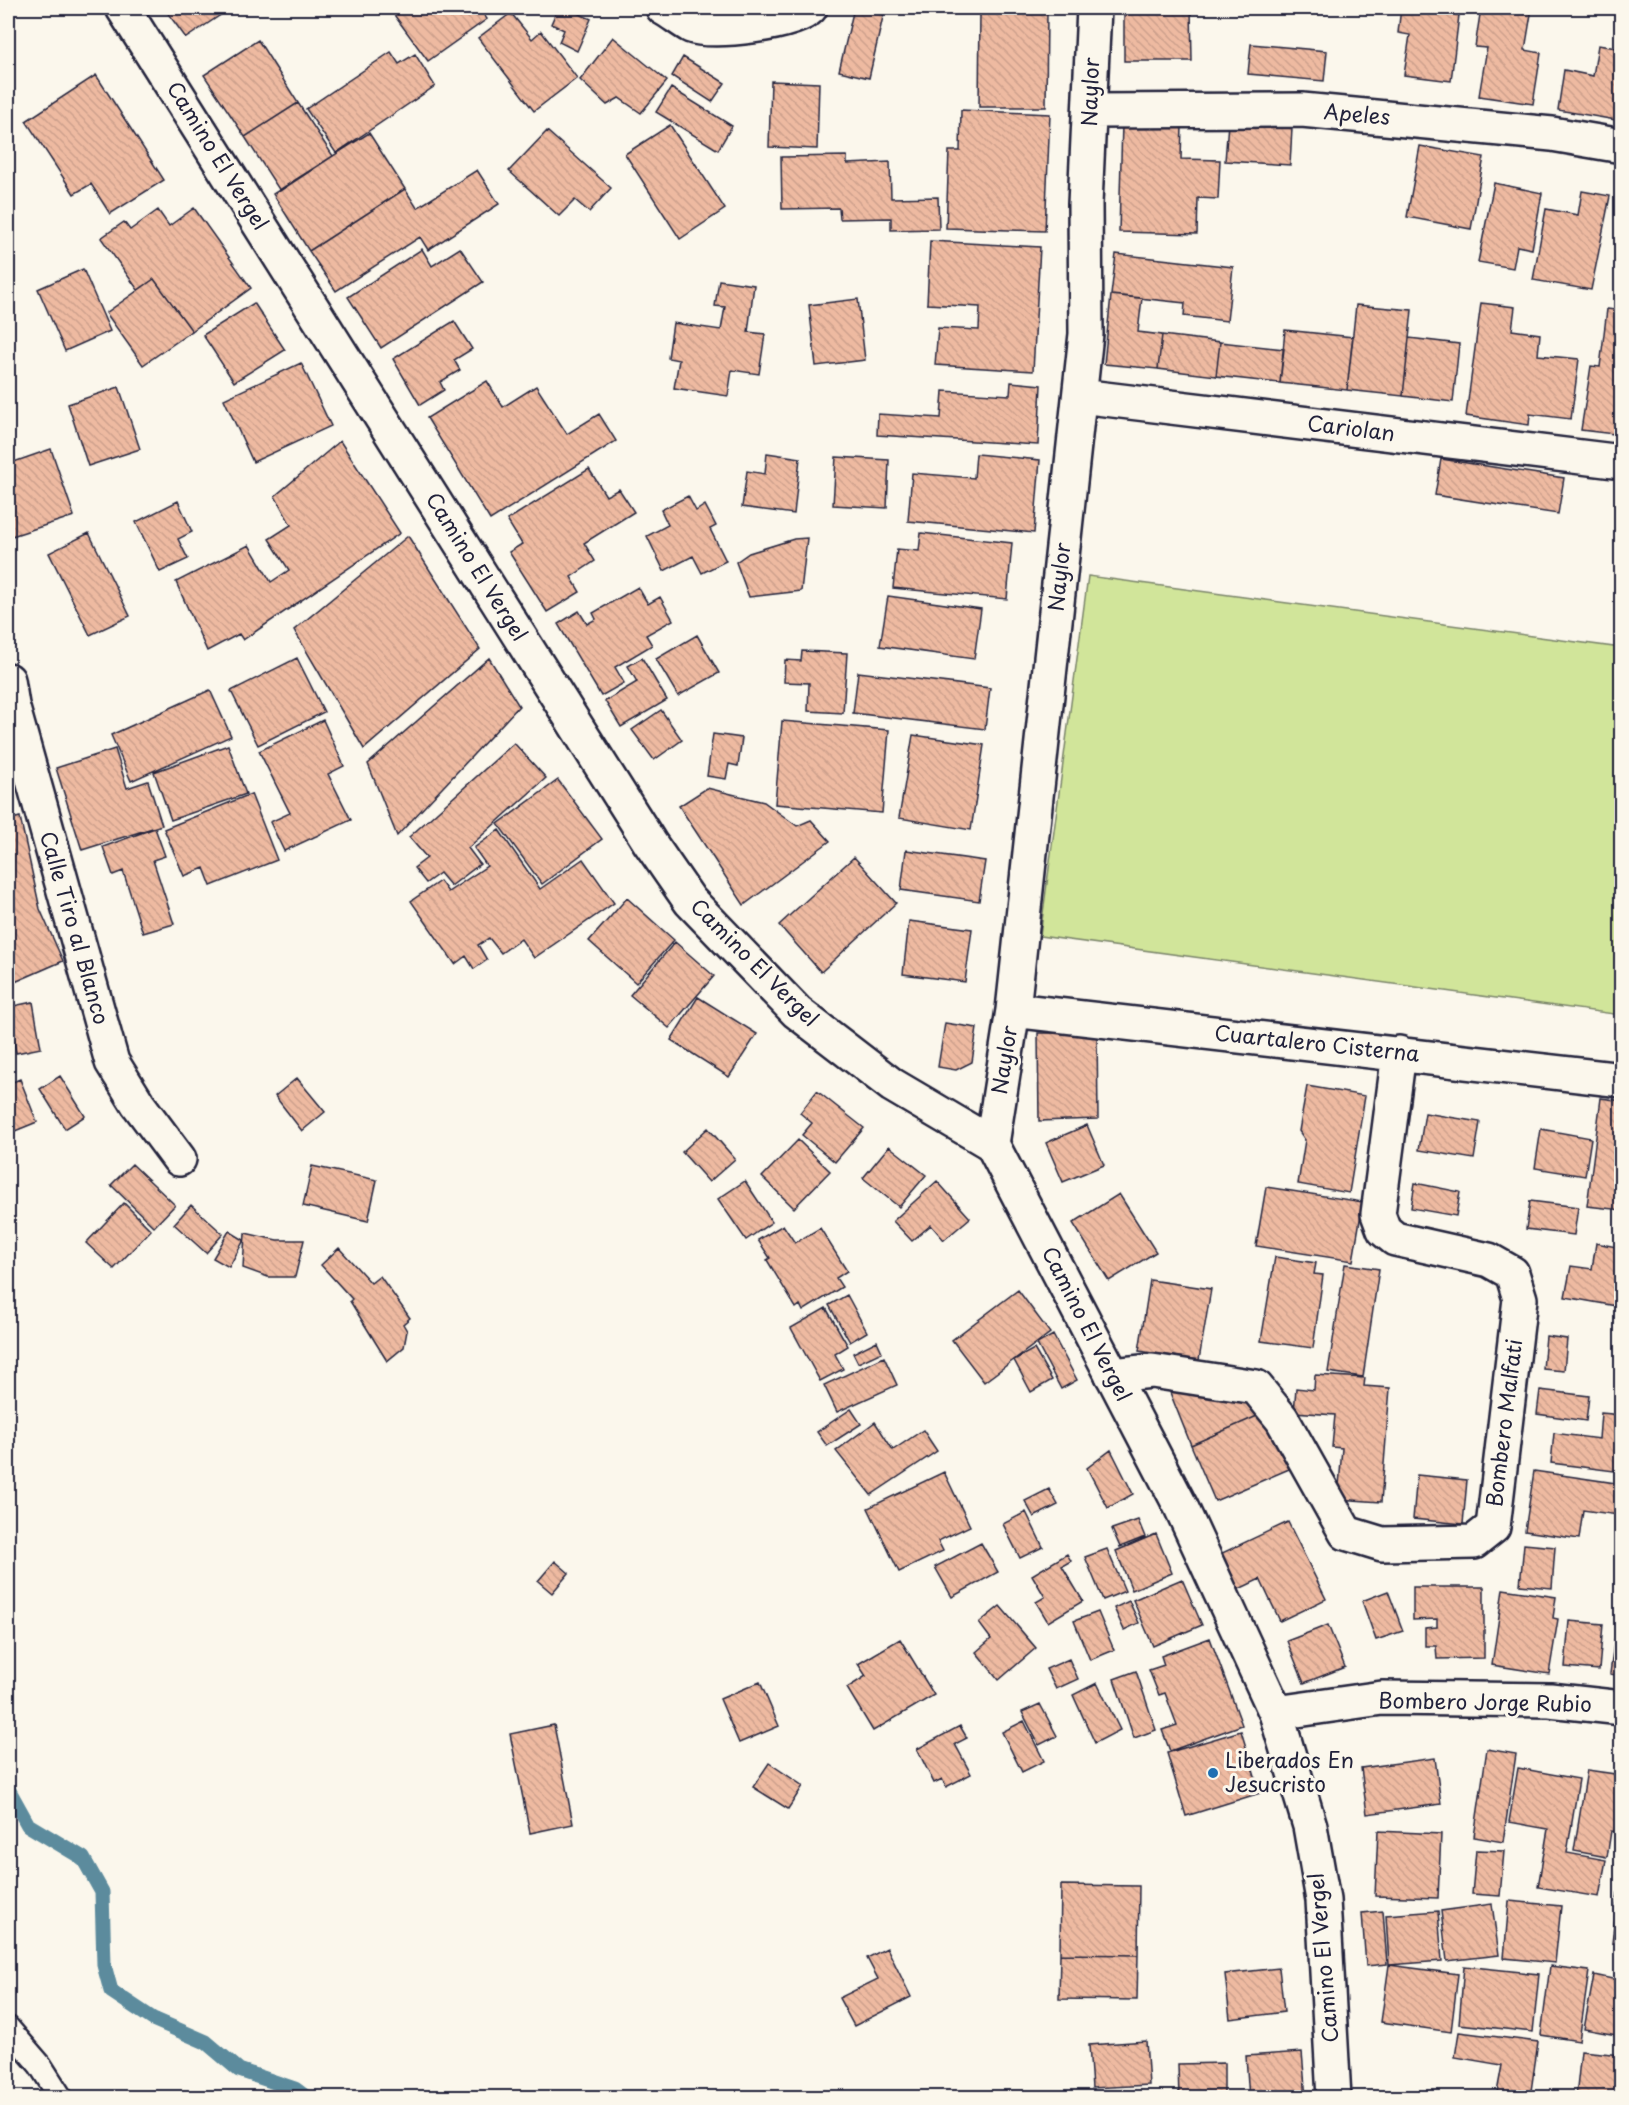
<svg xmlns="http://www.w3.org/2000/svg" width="1629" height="2105" font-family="'Playpen Sans',sans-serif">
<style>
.green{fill:#d1e59a;stroke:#7a846a;stroke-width:1.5}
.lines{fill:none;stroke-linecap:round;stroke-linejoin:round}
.stream{stroke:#5c8b9d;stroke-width:15}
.building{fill:url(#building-back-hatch);stroke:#22223b;stroke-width:1.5}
.service-casing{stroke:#22223b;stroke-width:27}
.minor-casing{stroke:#22223b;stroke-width:38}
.tertiary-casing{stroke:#22223b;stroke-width:38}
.service{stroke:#fbf7ec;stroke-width:22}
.minor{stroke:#fbf7ec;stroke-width:33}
.tertiary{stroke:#fbf7ec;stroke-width:33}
.poi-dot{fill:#1f6fb2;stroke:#fbf7ec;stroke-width:2}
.labels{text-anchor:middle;stroke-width:6;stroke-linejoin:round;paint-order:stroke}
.street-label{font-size:21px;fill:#22223b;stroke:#fbf7ec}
.poi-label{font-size:21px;fill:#22223b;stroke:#fbf7ec;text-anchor:start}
</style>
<defs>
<pattern id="building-back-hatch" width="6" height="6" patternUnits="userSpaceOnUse" patternTransform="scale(1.5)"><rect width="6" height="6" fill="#eebaa1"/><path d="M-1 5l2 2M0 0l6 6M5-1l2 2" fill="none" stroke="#cca08c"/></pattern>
</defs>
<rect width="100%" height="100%" fill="#fbf7ec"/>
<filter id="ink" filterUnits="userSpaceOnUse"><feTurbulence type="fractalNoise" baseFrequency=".0167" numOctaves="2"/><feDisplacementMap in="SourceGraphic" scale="12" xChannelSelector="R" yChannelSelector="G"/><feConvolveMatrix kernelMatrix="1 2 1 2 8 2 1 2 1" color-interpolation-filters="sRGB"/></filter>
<g filter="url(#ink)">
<path class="green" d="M1088,576L1621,648V1015L1040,936Z"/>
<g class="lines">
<path class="stream" d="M8,1789L28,1825L83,1858L102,1892L104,1965L111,1991L153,2019L206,2042L239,2070L295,2089L307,2098"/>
</g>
<path class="building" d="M164,8H231L186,38Z
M389,8H479L487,19L428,61Z
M558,8H566L591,19L577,51L559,42L564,30L551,24Z
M854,8H885L869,78L839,71Z
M1124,8H1191L1192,61H1124Z
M1401,8H1447V13L1459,15L1451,81L1404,75L1410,35L1398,33Z
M1481,8H1532L1525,50L1541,53L1533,104L1479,96L1487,48L1475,47Z
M980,11L1047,12L1046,107H979Z
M511,13L532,39L541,31L577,78L534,111L478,38Z
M613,37L667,81L641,113L619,98L607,105L580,80Z
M258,40L298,103L245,137L204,75Z
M1251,44L1327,51L1324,81L1248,74Z
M1598,45L1622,49V121L1558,110L1564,70L1593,76Z
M391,52L399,64L415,54L435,86L336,153L306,109Z
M683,57L725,83L712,102L672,76Z
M96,75L164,180L110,214L91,184L74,194L26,121Z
M771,81L819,83L817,149L769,147Z
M671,88L732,126L718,150L656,112Z
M298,103L333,156L280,191L245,137Z
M961,110L1050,114L1045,231L946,228L949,151H960Z
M1228,123L1292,128L1290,165L1225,161Z
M1122,124L1182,125L1181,159L1220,160L1218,199L1198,198L1197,234L1119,232Z
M670,125L725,209L680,239L625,154Z
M547,131L611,188L589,212L575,200L559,216L509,171Z
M369,133L405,189L309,251L273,194Z
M1420,146L1484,157L1471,229L1407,217Z
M847,156V164L890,162L891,198L938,197L939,229L891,230V218L840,219L839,208L782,209L781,157Z
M477,170L499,204L428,250L420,237L336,291L309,251L405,189L417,208Z
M1494,183L1542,193L1532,249L1517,246L1513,268L1478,262Z
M1582,191L1610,196L1591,290L1533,280L1546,209L1578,215Z
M194,208L251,288L192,331L154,279L138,290L101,238L124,222L130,230L158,210L169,226Z
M930,241L1040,247L1033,371L935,365L938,328L979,330L980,307L927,304Z
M460,248L483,282L381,348L348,297L422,249L432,266Z
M1116,254L1233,267L1227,321L1184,316L1185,303L1111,295Z
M83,269L110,331L65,351L38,289Z
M154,279L192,331L143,365L106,313Z
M719,280L754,285L748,332L765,334L759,374L732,370L728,396L674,388L679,360L668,358L673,323L721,330L725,307L715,306Z
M1111,295L1142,298L1138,332L1162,335L1158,369L1104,364Z
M858,299L865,360L816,366L809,305Z
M254,303L285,350L234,382L203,335Z
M1481,303L1515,307L1512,330L1540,334L1538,355L1579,359L1571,419L1530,414L1529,425L1466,416Z
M1356,305L1412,310L1403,396L1347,390Z
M1607,309L1622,311V435L1581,430L1591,366L1600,367Z
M454,321L472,349L454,360L460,370L440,382L444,390L420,405L393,359Z
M1285,330L1353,337L1347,390L1280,383Z
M1162,335L1220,342L1216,376L1158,369Z
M1409,338L1459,344L1453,402L1403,396Z
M1220,342L1284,349L1280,383L1216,376Z
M301,363L331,426L253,462L224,399Z
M487,381L503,407L536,386L567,434L599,414L616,441L490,520L427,418Z
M1011,382L1041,385L1038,445L877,435L878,414L941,418L943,391L1010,395Z
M119,387L140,449L88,466L68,404Z
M340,441L400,533L243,640L239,634L207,651L176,582L249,545L271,582L289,570L269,539L291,525L275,496Z
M51,449L74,516L12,536L8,522V464Z
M767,453L800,458L794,514L742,507L747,471L765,474Z
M976,454L1040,460L1034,533L908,521L912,473L974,478Z
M836,457L889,460L887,508L833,505Z
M1441,459L1564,478L1558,514L1435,495Z
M589,469L606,496L619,489L634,512L584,543L595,561L571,577L580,592L547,612L509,552L522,544L507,520Z
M688,496L696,511L705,505L716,526L710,529L726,561L702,573L693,556L664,571L647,536L668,525L661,510Z
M178,501L192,532L178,539L188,559L160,572L136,522Z
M89,533L130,616L90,635L49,553Z
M921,533L1012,543L1007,599L893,588L897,549L919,551Z
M408,536L480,649L364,749L294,630Z
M807,538L801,591L749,597L736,562L749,553L794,539Z
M638,587L648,604L660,597L673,620L646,635L652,645L615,667L624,683L601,696L558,624L579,611L587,624L596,619L593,613Z
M888,596L981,609L974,659L880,646Z
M697,635L719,673L678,696L656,659Z
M802,651L847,653L843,713L808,711L809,683L784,682L785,660L801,661Z
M297,658L324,712L258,745L231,691Z
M489,658L519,706L397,836L368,764Z
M642,658L667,700L621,727L605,701L637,682L628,666Z
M858,672L990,688L985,729L853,713Z
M210,690L231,736L131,781L111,735Z
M661,710L682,740L654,760L632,730Z
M323,720L344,766L328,774L351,820L284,851L270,822L290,813L259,751Z
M782,721L889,730L882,813L775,804Z
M713,734L742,738L738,766L729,764L726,779L707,776Z
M913,735L984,745L971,830L899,818Z
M514,743L546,778L468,848L480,864L451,886L440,873L426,883L414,868L427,858L409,837Z
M228,745L246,794L171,820L154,772Z
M115,749L127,788L148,781L162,825L82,850L56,768Z
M558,780L602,839L542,884L498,824Z
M707,788L764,802L797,826L811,820L830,841L744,905L679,806Z
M251,794L277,860L211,886L204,868L184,876L164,829Z
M20,817L40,909L63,961L8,985V820Z
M155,828L165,856L153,860L174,924L143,933L123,871L113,875L103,847Z
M499,830L540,889L583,859L614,903L534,958L521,939L501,953L489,938L478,945L487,960L474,969L466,956L455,964L411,901L440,881L448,892L487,866L474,848Z
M906,850L985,861L979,901L901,890Z
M854,857L896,903L821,972L779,925Z
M627,898L674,940L636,983L589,941Z
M909,921L972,929L965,982L903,974Z
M675,942L714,976L669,1028L630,995Z
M698,997L757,1034L729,1077L671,1040Z
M33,1002L41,1048L16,1053L8,1007Z
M945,1023L977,1028L972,1062L956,1070L938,1067Z
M1038,1033H1097L1098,1119L1039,1121Z
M60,1076L85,1116L65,1129L40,1089Z
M297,1078L325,1112L302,1131L275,1096Z
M20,1079L37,1122L15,1131L10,1116L8,1117V1084Z
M1307,1086L1365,1096L1349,1193L1298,1184L1305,1140L1299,1131Z
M817,1091L864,1128L835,1162L802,1135L812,1123L800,1113Z
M1601,1098L1622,1101V1210L1587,1206Z
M1425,1113L1480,1122L1474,1159L1419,1150Z
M1087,1125L1104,1165L1063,1182L1046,1143Z
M708,1128L735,1159L709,1182L682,1152Z
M1541,1129L1591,1138L1585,1176L1535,1168Z
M798,1140L830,1171L794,1208L762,1177Z
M889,1146L926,1175L899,1207L863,1178Z
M132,1164L175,1205L154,1227L111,1185Z
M312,1166L377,1180L368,1221L303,1206Z
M745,1181L772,1222L746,1240L718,1199Z
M937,1181L970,1218L944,1240L931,1225L912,1241L893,1221Z
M1415,1183L1460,1192L1456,1216L1411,1208Z
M1266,1187L1363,1202L1353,1261L1256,1246Z
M1119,1194L1156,1252L1109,1281L1073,1223Z
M1530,1201L1578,1207L1574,1235L1526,1229Z
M124,1203L151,1230L114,1269L86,1243Z
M191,1205L223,1234L206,1253L174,1224Z
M783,1225L795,1243L820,1228L847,1271L836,1278L842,1287L803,1311L800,1305L796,1308L767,1260L770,1258L758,1240Z
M229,1231L244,1240L229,1267L213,1258Z
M245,1233L277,1240H304L295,1277H268L243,1268Z
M1596,1243L1622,1248V1307L1565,1297L1571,1266L1592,1269Z
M339,1248L371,1283L380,1276L410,1318L403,1324L407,1331L404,1347L387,1361L350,1301L352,1299L321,1265Z
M1275,1257L1316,1263L1314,1274L1323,1275L1313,1348L1261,1341Z
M1345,1264L1379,1269L1363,1377L1328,1372Z
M1150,1280L1211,1289L1199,1360L1139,1351Z
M1018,1290L1050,1333L984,1382L952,1340Z
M847,1295L867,1332L850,1342L829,1305Z
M826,1308L848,1346L835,1354L843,1369L820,1381L791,1328Z
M1053,1335L1077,1380L1061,1389L1037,1344Z
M1546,1336L1567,1339L1564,1371L1543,1369Z
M877,1341L882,1352L858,1363L853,1353Z
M1034,1349L1052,1380L1031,1392L1014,1360Z
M884,1357L897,1385L837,1412L824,1385Z
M1315,1375L1365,1378L1364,1386L1390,1388L1381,1502L1338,1499L1342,1448L1332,1447L1335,1415L1294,1412L1296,1388L1314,1390Z
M1167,1385L1259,1405L1264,1413L1191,1445Z
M1540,1390L1589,1396L1586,1421L1537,1414Z
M851,1409L861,1424L827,1446L817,1432Z
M1264,1413L1289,1469L1215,1501L1191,1445Z
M1601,1413L1622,1415V1472L1551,1463L1554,1433L1599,1439Z
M875,1422L893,1450L923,1430L937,1451L871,1495L836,1451Z
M1111,1450L1133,1494L1108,1508L1087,1468Z
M1534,1471L1622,1484L1618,1515L1583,1510L1579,1539L1525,1531Z
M944,1472L970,1526L938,1541L943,1551L899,1572L868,1508Z
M1417,1475L1467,1480L1463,1524L1413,1519Z
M1049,1489L1058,1505L1034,1517L1025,1501Z
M1026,1512L1043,1547L1020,1558L1003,1524Z
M1138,1520L1145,1537L1120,1547L1112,1529Z
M1288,1522L1326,1599L1280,1621L1260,1579L1237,1590L1220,1554Z
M1156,1534L1172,1573L1132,1590L1116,1551Z
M981,1543L998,1572L952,1597L935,1567Z
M1524,1544L1555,1547L1552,1588L1520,1585Z
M1107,1549L1125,1591L1103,1600L1085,1557Z
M1067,1554L1071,1561L1062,1566L1083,1601L1048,1622L1036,1602L1045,1597L1032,1575Z
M555,1561L569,1573L552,1593L538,1581Z
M1182,1579L1202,1625L1153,1646L1133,1600Z
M1413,1587H1484V1658L1437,1659L1436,1646H1425V1628L1437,1627V1619L1413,1620Z
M1503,1589L1556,1597L1553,1618L1558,1619L1549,1674L1492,1665Z
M1388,1591L1403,1631L1376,1640L1362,1601Z
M1129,1601L1139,1623L1124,1630L1114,1608Z
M1000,1606L1036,1648L999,1680L976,1652L991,1639L979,1623Z
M1098,1612L1114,1650L1090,1660L1074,1621Z
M1569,1621L1603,1624L1599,1670L1565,1667Z
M1328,1625L1345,1667L1304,1683L1287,1641Z
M1616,1628H1622V1676L1610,1674Z
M1210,1638L1242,1725L1170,1751L1162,1730L1177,1725L1165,1693L1159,1695L1149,1670L1164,1665L1161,1656Z
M900,1639L934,1695L873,1731L847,1688L866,1676L858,1664Z
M1069,1659L1078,1679L1056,1689L1046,1669Z
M1136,1671L1156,1730L1134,1738L1114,1679Z
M760,1682L779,1726L739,1743L720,1699Z
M1097,1683L1120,1730L1095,1743L1073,1695Z
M1040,1704L1057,1736L1039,1745L1022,1712Z
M1024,1721L1044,1761L1022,1772L1002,1732Z
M554,1725L573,1824L530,1833L510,1734Z
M960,1726L967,1738L955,1744L971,1774L946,1787L942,1779L934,1783L917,1749Z
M1241,1731L1260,1793L1186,1816L1167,1753Z
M1487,1749L1516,1754L1503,1842L1474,1837Z
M1435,1758L1441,1804L1367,1814L1361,1768Z
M769,1763L803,1786L788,1809L753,1787Z
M1518,1768L1579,1779L1567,1853L1606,1860L1599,1897L1538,1887L1548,1829L1509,1822Z
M1587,1770L1622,1775V1832L1611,1831L1607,1857L1574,1851Z
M1378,1831L1441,1834L1438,1898L1375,1896Z
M1476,1850L1504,1851L1500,1896L1472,1894Z
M1061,1885L1139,1886L1138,1955L1060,1954Z
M1618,1893H1622V1944L1612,1943Z
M1509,1901L1561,1906L1555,1963L1504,1958Z
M1492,1904L1499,1955L1447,1961L1441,1911Z
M1383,1911L1387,1964L1366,1966L1362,1913Z
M1438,1911L1442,1961L1389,1965L1386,1915Z
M887,1948L911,1997L854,2026L839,1998L878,1979L867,1958Z
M1060,1954L1138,1955L1137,2000L1059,1999Z
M1389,1965L1458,1974L1451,2032L1381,2022Z
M1464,1966L1539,1974L1533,2032L1459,2024Z
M1550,1966L1589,1971L1579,2041L1541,2035Z
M1279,1968L1284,2012L1230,2019L1225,1974Z
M1594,1975L1622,1981V2036L1584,2029Z
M1459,2032L1538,2042L1530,2098H1496L1502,2065L1455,2057Z
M1146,2041L1149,2085L1092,2088L1089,2045Z
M1581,2051L1622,2055V2098H1576Z
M1302,2052L1306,2098H1249L1246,2056Z
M1224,2063V2098H1179L1178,2064Z
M1375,2092L1409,2098H1374Z"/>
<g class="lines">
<defs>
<path id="service" d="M8,2028L40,2065L61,2098"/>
<path id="minor" d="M663,8C672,13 682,21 691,26C712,34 795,24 810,8
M1091,111L1302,110L1552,134L1622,146
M1080,396L1622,462
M8,680L12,705L112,1062L138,1104L179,1159
M1013,1010L1622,1080
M992,1144L1013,1010L1086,334L1085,204L1094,8
M1112,1375L1152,1371L1256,1387L1282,1419L1346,1533L1382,1544L1474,1542L1493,1527L1520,1299L1512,1273L1489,1260L1395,1239L1384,1230L1378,1214L1399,1053
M1276,1713L1382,1698L1550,1700L1622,1708"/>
<path id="tertiary" d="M123,8L650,843L690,901L797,1012L892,1085L992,1144L1181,1507L1276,1713L1310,1826L1323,1900L1334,2098"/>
</defs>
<use href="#service" class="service-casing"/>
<use href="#minor" class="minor-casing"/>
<use href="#tertiary" class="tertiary-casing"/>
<use href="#service" class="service"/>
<use href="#minor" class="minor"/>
<use href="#tertiary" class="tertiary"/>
</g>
</g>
<circle class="poi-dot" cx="1213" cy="1773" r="6"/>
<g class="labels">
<g class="street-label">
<text transform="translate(1091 92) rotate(-88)" y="7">Naylor</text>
<text transform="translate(1357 115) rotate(5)" y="7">Apeles</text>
<text transform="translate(217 156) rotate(58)" y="7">Camino El Vergel</text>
<text transform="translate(1351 429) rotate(7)" y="7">Cariolan</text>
<text transform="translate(476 567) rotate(58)" y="7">Camino El Vergel</text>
<text transform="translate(1060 577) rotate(-84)" y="7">Naylor</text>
<text transform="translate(74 928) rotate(74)" y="7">Calle Tiro al Blanco</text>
<text transform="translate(754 963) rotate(45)" y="7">Camino El Vergel</text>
<text transform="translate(1317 1044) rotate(6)" y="7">Cuartalero Cisterna</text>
<text transform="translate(1005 1060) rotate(-81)" y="7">Naylor</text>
<text transform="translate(1086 1324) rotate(63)" y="7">Camino El Vergel</text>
<text transform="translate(1505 1423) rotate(-83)" y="7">Bombero Malfati</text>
<text transform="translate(1485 1703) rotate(1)" y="7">Bombero Jorge Rubio</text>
<text transform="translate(1324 1958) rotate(-95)" y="7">Camino El Vergel</text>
</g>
<g class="poi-label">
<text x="1225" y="1768">Liberados En<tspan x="1225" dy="24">Jesucristo</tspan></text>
</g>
</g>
<rect width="1629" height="2105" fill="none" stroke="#fbf7ec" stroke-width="30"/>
<rect x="15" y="15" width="1599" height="2075" fill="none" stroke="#22223b" stroke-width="2" filter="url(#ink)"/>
</svg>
